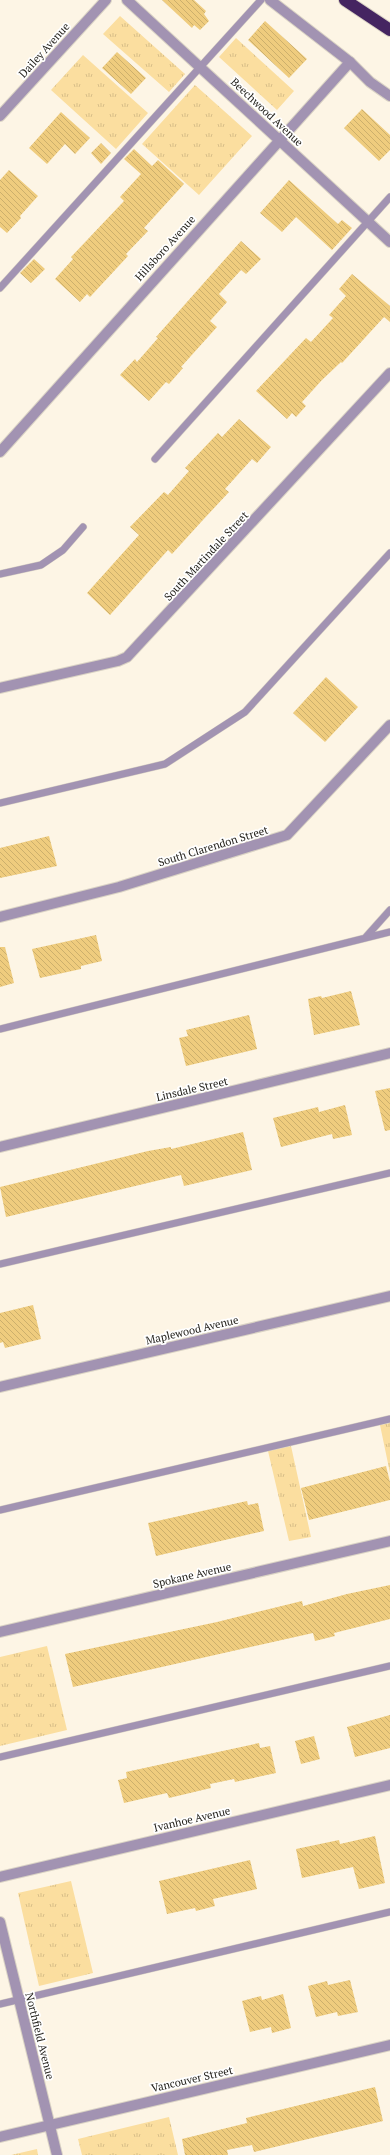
<svg xmlns="http://www.w3.org/2000/svg" width="390" height="2155" font-family="'PT Serif',serif">
<style>
.grass{fill:url(#grass-tufts)}
.building{fill:url(#building-back-hatch)}
.lines{fill:none;stroke-linecap:round;stroke-linejoin:round}
.service-casing{stroke:#d9d2c4;stroke-width:8}
.minor-casing{stroke:#d9d2c4;stroke-width:12}
.tertiary-casing{stroke:#d9d2c4;stroke-width:12}
.motorway-casing{stroke:#d9d2c4;stroke-width:14}
.service{stroke:#a293b2;stroke-width:7}
.minor{stroke:#a293b2;stroke-width:10}
.tertiary{stroke:#a293b2;stroke-width:10}
.motorway{stroke:#452561;stroke-width:12}
.labels{text-anchor:middle;stroke-width:3.5;stroke-linejoin:round;paint-order:stroke}
.street-label{font-size:11px;fill:#1e1c16;stroke:#fff}
</style>
<defs>
<pattern id="grass-tufts" width="24" height="20" patternUnits="userSpaceOnUse"><rect width="24" height="20" fill="#fbde9f"/><path d="M3 7l-1-3M5 7V3M7 7l1-3M15 17l-1-3M17 17v-4M19 17l1-3" fill="none" stroke="#d7be88"/></pattern>
<pattern id="building-back-hatch" width="6" height="6" patternUnits="userSpaceOnUse"><rect width="6" height="6" fill="#efcc7e"/><path d="M-1 5l2 2M0 0l6 6M5-1l2 2" fill="none" stroke="#ccaf6c"/></pattern>
</defs>
<rect width="100%" height="100%" fill="#fdf5e5"/>
<path class="grass" d="M120,16L185,74L169,92L103,34Z
M236,38L294,91L277,110L219,57Z
M83,55L148,113L116,149L51,90Z
M195,85L252,136L199,195L142,144Z
M390,1423V1473L380,1425Z
M291,1446L311,1537L289,1541L268,1451Z
M47,1646L67,1730L0,1746V1657Z
M71,1881L93,1973L39,1986L18,1893Z
M169,2117L178,2155H82L78,2139Z
M37,2149L38,2155H11Z"/>
<path class="building" d="M162,0H194L206,11L204,14L209,21L200,30L194,25L192,28Z
M265,21L307,59L289,78L248,40Z
M117,52L146,78L131,94L102,68Z
M362,109L390,135V150L379,161L344,128Z
M61,112L90,138L75,154L65,144L47,164L29,148Z
M101,143L111,153L101,164L91,153Z
M134,149L152,166L158,160L184,184L144,228L148,231L126,254L128,256L90,297L87,294L80,302L55,279L73,259L71,257L124,201L120,197L141,174L124,159Z
M9,170L38,196L20,216L21,218L7,233L0,227V180Z
M289,180L338,224L342,220L352,228L332,250L296,217L282,232L260,213Z
M241,241L261,259L246,274L241,270L219,294L227,302L210,321L217,327L181,367L183,368L169,384L166,382L149,401L120,375L135,359L137,362L158,338L156,337Z
M34,259L45,269L31,283L20,273Z
M352,274L390,306V322L384,317L342,363L341,362L322,380L302,402L306,406L296,417L292,413L287,419L256,391L306,338L311,342L333,318L329,315L346,296L339,289Z
M239,419L271,447L257,463L252,459L225,489L229,492L202,521L172,554L168,550L110,615L87,593L139,535L130,527L164,492L168,495L189,471L185,468L218,433L222,437Z
M326,677L358,707L325,742L293,713Z
M49,836L57,866L0,878V848Z
M96,935L102,961L81,966V969L40,978L32,949Z
M0,947H5L14,983L0,987Z
M351,991L360,1025L314,1035L308,999L321,996L322,998Z
M249,1015L257,1049L186,1066L179,1038L188,1036L186,1030Z
M390,1088V1130L385,1131L375,1091Z
M345,1105L352,1135L333,1139L332,1134L281,1147L273,1118L318,1107L319,1112Z
M243,1132L252,1170L184,1186L181,1175L6,1217L0,1187L148,1151L171,1147V1149Z
M33,1305L41,1339L5,1348L3,1342L0,1343V1313Z
M386,1466L390,1482V1500L309,1520L301,1488Z
M247,1501L248,1505L258,1503L264,1531L156,1556L148,1523Z
M390,1585V1619L334,1633L335,1636L315,1641L313,1633L73,1687L65,1654L217,1622L302,1601L303,1606L347,1594Z
M390,1715V1748L355,1757L347,1727Z
M314,1736L320,1759L301,1764L295,1741Z
M259,1743L260,1748L270,1746L276,1773L235,1782L234,1779L210,1784L211,1788L169,1798L167,1793L124,1803L118,1780L127,1778L126,1772Z
M375,1836L385,1883L359,1889L353,1867L302,1878L296,1849L339,1840L340,1844Z
M250,1860L257,1889L213,1899L215,1906L196,1911L195,1908L167,1914L159,1881Z
M350,1980L358,2012L338,2016L337,2012L316,2017L308,1986L327,1981L328,1985Z
M283,1994L291,2028L272,2033L271,2027L250,2032L242,2001L261,1996L262,2000Z
M375,2087L383,2121L254,2152L252,2145L227,2150L228,2155H185L182,2139L247,2123L246,2118Z"/>
<g class="lines">
<defs>
<path id="service" d="M0,288L261,0
M155,459L390,197
M0,574L41,565L63,550L83,527
M0,803L165,764L245,712L390,553
M365,938L390,910
M0,1029L390,932
M0,1264L390,1173
M0,1510L390,1419
M0,1757L390,1666
M0,2004L390,1912"/>
<path id="minor" d="M127,0L390,242
M0,116L106,0
M0,452L350,62
M0,688L118,661L127,657L390,373
M0,917L119,887L287,835L390,725
M0,1147L390,1053
M0,1387L390,1296
M0,1632L390,1541
M0,1877L390,1785
M0,1922L57,2155
M0,2137L390,2045"/>
<path id="tertiary" d="M270,0L350,62L370,82L390,96"/>
<path id="motorway" d="M345,0L390,30"/>
</defs>
<use href="#service" class="service-casing"/>
<use href="#minor" class="minor-casing"/>
<use href="#tertiary" class="tertiary-casing"/>
<use href="#motorway" class="motorway-casing"/>
<use href="#service" class="service"/>
<use href="#minor" class="minor"/>
<use href="#tertiary" class="tertiary"/>
<use href="#motorway" class="motorway"/>
</g>
<g class="labels">
<g class="street-label">
<text transform="translate(44 50) rotate(-48)" y="4">Dailey Avenue</text>
<text transform="translate(267 112) rotate(43)" y="4">Beechwood Avenue</text>
<text transform="translate(165 248) rotate(-48)" y="4">Hillsboro Avenue</text>
<text transform="translate(206 556) rotate(-47)" y="4">South Martindale Street</text>
<text transform="translate(213 846) rotate(-17)" y="4">South Clarendon Street</text>
<text transform="translate(192 1089) rotate(-13)" y="4">Linsdale Street</text>
<text transform="translate(192 1330) rotate(-13)" y="4">Maplewood Avenue</text>
<text transform="translate(192 1575) rotate(-13)" y="4">Spokane Avenue</text>
<text transform="translate(192 1819) rotate(-13)" y="4">Ivanhoe Avenue</text>
<text transform="translate(40 2036) rotate(76)" y="4">Northfield Avenue</text>
<text transform="translate(192 2079) rotate(-13)" y="4">Vancouver Street</text>
</g>
</g>
</svg>
